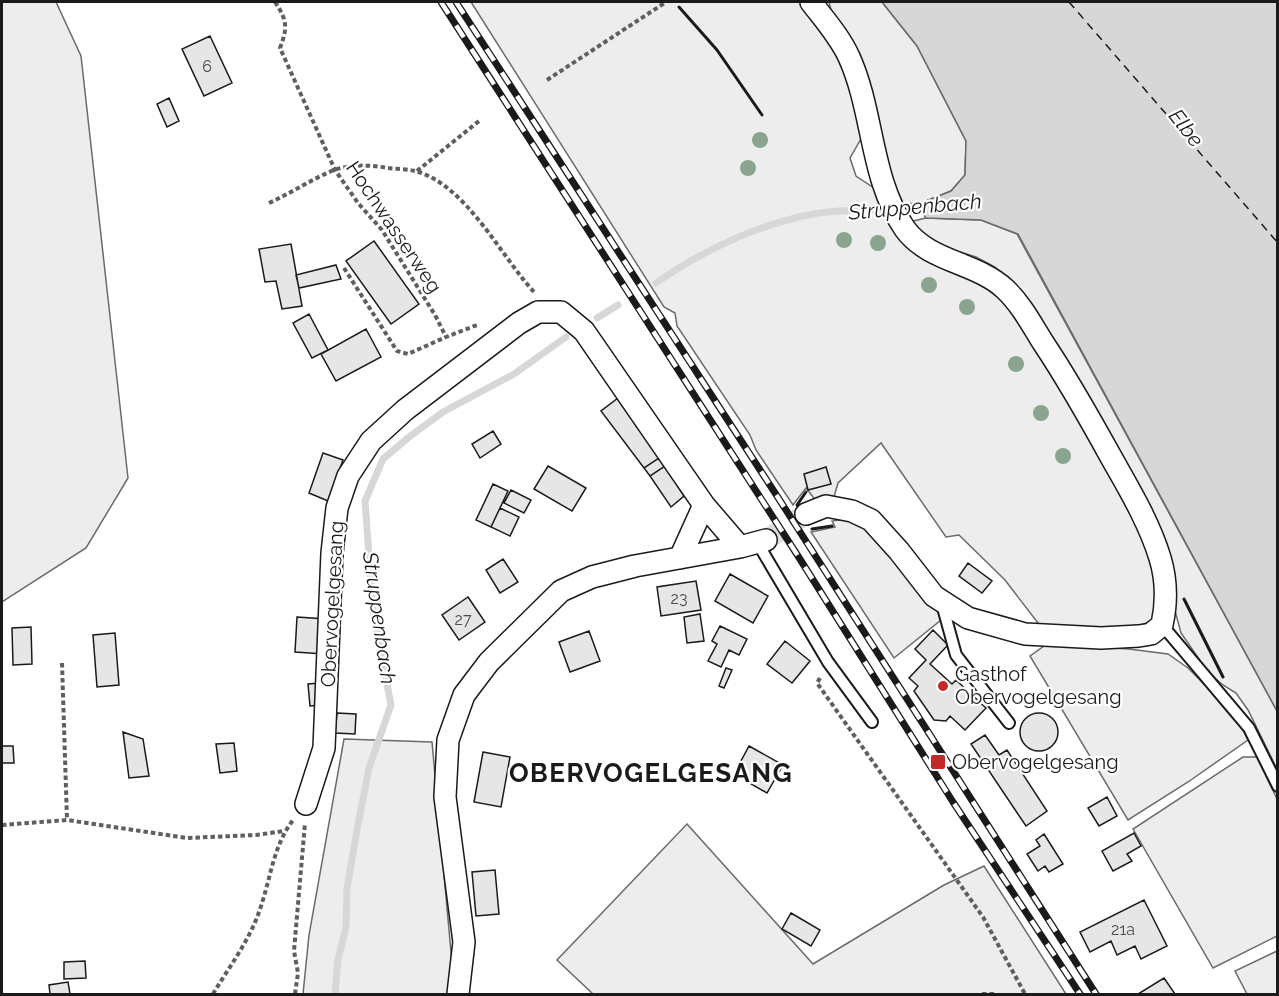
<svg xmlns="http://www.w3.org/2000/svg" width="1279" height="996" font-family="Raleway,sans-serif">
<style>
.built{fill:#ededed;stroke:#6a6a6a;stroke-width:1.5}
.water{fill:#d7d7d7;stroke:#6a6a6a;stroke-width:1.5}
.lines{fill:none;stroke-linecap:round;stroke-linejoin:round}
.stream{stroke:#d7d7d7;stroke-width:7}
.ferry{stroke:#1a1a1a;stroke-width:1.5;stroke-dasharray:8 6;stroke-linecap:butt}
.building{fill:#e6e6e6;stroke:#1a1a1a;stroke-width:1.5}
.minor-tunnel{stroke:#ddd;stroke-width:21;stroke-dasharray:21 10;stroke-linecap:butt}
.service-casing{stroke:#1a1a1a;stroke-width:14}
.minor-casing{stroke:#1a1a1a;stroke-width:24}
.path{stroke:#5f5f5f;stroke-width:4;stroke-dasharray:4.5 3;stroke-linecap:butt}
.service{stroke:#fff;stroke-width:10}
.minor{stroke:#fff;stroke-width:21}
.rail-casing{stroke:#1a1a1a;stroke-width:7}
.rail{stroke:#fff;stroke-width:4.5;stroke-dasharray:14;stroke-linecap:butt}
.wall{stroke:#1a1a1a;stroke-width:3}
.tree{fill:#8aa48f}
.poi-dot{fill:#c62828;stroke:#fff;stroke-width:2}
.labels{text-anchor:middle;stroke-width:4.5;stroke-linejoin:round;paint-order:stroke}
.number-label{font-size:16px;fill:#4d4d4d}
.street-label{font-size:20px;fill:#1a1a1a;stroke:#fff}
.poi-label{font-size:20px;fill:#1a1a1a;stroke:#fff;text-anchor:start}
.water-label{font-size:21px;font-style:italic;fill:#1a1a1a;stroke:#fff}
.district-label{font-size:26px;font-weight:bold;letter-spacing:1.5px;fill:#1a1a1a;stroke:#fff}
</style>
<rect width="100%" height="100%" fill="#fff"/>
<path class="built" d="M2,2H56L81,56L128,478L86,548L2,602Z
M471,2H801L822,28L840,59L857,111L862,137L850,158L856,176L880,192L966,275L1001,297L1060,382L1144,535L1159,594L1153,620L1142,625L1101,628L1041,627L1005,580L959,535L946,537L881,443L838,483L834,497L817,502L806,488L793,505L756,450L750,435L677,326L675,313L664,307Z
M829,2H882L917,46L966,141L965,175L951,191L921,203L902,204L896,196L857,52L831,10Z
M926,218L981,220L1017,234L1277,711V769L1248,710L1236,693L1223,685L1208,672L1181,633L1175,611L1174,588L1012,284L995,267L976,257L935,244L909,222Z
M845,519L862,524L937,610L941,620L894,658L811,532L835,527L832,521Z
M1047,644L1129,649L1168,654L1188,668L1217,697L1244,730L1248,740L1188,782L1128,820L1030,656Z
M344,739L432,742L452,963L448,994H303L309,935Z
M1243,757H1257L1277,799V936L1213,968L1133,829Z
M687,824L813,964L944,885L984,866L1066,994H593L557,960Z
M1277,951V994H1247L1235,971Z"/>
<path class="water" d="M882,2H1277V711L1018,234L981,220L926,218L920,210L921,203L951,191L965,175L966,141L917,46Z"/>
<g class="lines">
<path class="stream" d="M656,283C707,247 775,216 837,211C867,209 898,213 929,208
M597,318L618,305
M335,994L338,960L346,927L347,888L357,830L369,768L391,705L373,611L365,501L383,459L409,437L443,412L514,374L566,337"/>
<path class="ferry" d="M1069,2L1278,243"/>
</g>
<path class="building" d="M210,36L232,83L204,96L182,49Z
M169,98L179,121L167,127L157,104Z
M374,241L419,304L391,324L346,261Z
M291,244L302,306L282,309L276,281L265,282L259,249Z
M336,265L341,279L299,288L296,275Z
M309,314L328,350L312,358L293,323Z
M366,329L381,357L336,381L321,354Z
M618,398L659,458L644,468L601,411Z
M493,431L501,444L480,458L472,444Z
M323,453L343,460L328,501L309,493Z
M659,458L665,466L650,476L644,468Z
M548,466L586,488L572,511L534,489Z
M665,466L684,496L671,507L650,476Z
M826,467L831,484L808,490L804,474Z
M493,484L508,491L491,527L476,520Z
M511,490L531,500L524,513L504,503Z
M500,508L519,517L510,536L491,527Z
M503,559L518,582L500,593L486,570Z
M968,563L992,581L982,593L959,576Z
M730,574L768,596L753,623L715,601Z
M696,581L701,610L661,616L657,587Z
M468,597L485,622L459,640L442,615Z
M700,614L704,641L687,643L684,617Z
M297,617L326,619L324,654L295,652Z
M720,626L747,639L739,655L729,650L721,667L708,661L717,644L712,641Z
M31,627L32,664L13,665L12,628Z
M933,630L948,645L930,664L952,684L956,680L986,708L965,730L950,716L946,721L934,720L914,691L918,686L909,678L926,660L915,649Z
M589,631L600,661L570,672L559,642Z
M115,633L119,685L97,687L93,635Z
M785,641L810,661L792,683L767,664Z
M726,668L732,670L724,688L719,686Z
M320,683L321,705L310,706L308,684Z
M1020 732a19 19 0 1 1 38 0a19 19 0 1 1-38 0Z
M337,713L356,714L355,734L335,733Z
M123,732L143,739L149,776L129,778Z
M985,735L999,755L1007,750L1047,811L1026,826L971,744Z
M234,743L237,771L220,773L216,744Z
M2,746H13L14,763H2Z
M749,746L783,765L767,793L734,774Z
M483,752L510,757L501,807L474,802Z
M1107,797L1117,816L1099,826L1088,808Z
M1134,833L1141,846L1127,854L1132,861L1113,871L1102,851Z
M1044,834L1063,864L1049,872L1045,866L1038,871L1027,854L1040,846L1036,840Z
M495,870L499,914L476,916L472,872Z
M1144,900L1167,946L1141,959L1135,946L1117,955L1111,941L1090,952L1080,932Z
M791,913L820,930L811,946L782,929Z
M85,961L86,978L64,979V962Z
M1164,978L1175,994H1138Z
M68,982L70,994H50L49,985Z"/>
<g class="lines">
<path class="minor-tunnel" d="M766,540L806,514"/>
<defs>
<path id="service" d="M757,542L828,662L872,722
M942,604L956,655L1009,723
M1162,625L1249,728L1278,786"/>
<path id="minor" d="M806,514L826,506L852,511L871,520L899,551L934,596L968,618L1025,634L1101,638L1139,636L1151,634L1162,625C1167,602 1167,581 1160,558C1149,522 1129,489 1111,457C1090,419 1068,380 1044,344C1032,325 1021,304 1005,289C976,262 929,262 905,229C870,179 874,112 849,57C840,37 824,19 811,2
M680,558L704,505
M306,804L324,748L332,553L337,508L348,476L371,441L405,410L519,323L538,312H561L584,331L704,505L740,547
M458,994L464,942L445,797L448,740L464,695L489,662L561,591L592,577L635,566L740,547L766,540"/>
</defs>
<use href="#service" class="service-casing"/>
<use href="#minor" class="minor-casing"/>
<path class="path" d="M275,2C287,20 288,27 280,48L335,170L358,203L382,230L435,315L446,337
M547,80L666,2
M417,171L479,121
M269,203C291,193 312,179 334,170C352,164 370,165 388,168C397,169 407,169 415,171C466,184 501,257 535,293
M344,268L397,351L408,354L446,337L477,325
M62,663L67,820
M820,678L817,683L983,917L1025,994
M2,825L67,820L187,838L256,835L284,831
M213,994C229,967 250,940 260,909C271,878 273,845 294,819
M295,994L298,973L294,951L305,823
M982,994H996"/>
<use href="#service" class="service"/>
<use href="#minor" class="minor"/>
<defs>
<path id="rail" d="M441,2L798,556L953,802L1080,994
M456,2L777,496L1096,994"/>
</defs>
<use href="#rail" class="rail-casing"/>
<use href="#rail" class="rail"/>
<path class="wall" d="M679,7L717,50L762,115
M797,505L806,492
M812,529L832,526
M1184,599L1223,677"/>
</g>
<g class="tree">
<circle cx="760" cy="140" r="8"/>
<circle cx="748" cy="168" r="8"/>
<circle cx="844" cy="240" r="8"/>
<circle cx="878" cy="243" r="8"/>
<circle cx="929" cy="285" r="8"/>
<circle cx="967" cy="307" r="8"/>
<circle cx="1016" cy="364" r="8"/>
<circle cx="1041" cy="413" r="8"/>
<circle cx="1063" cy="456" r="8"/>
</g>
<g class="poi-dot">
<circle cx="943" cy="686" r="6"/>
<rect x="930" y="754" width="16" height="16" rx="3"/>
</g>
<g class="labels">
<g class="number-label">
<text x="207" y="72">6</text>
<text x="679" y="604">23</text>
<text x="463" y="625">27</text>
<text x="1123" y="935">21a</text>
</g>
<g class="street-label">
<text transform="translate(394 227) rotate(56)" y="7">Hochwasserweg</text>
<text transform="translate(332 604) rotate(-87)" y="7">Obervogelgesang</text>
</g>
<g class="poi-label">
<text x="955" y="681">Gasthof<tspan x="955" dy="23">Obervogelgesang</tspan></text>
<text x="952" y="769">Obervogelgesang</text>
</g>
<g class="water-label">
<text transform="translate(1186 128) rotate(52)" y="7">Elbe</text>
<text transform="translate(915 207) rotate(-5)" y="7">Struppenbach</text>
<text transform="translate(379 618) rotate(82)" y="7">Struppenbach</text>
</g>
<g class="district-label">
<text x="651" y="782">OBERVOGELGESANG</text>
</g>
</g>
<rect width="1279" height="996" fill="none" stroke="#1a1a1a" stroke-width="6"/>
</svg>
